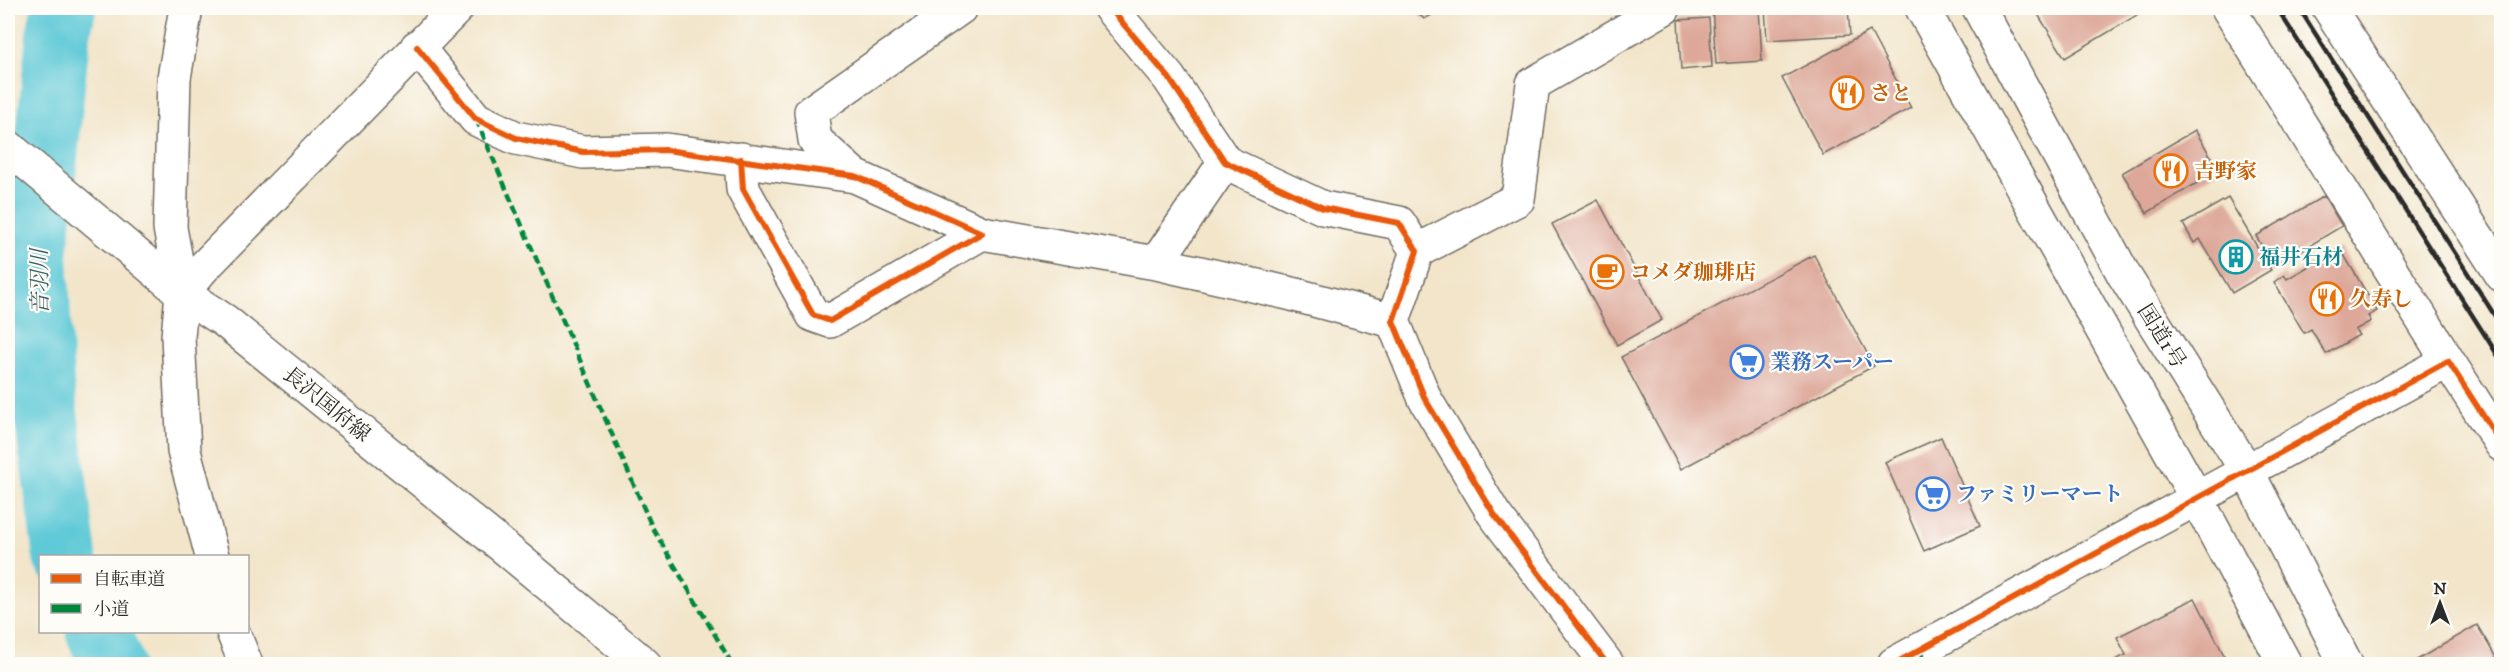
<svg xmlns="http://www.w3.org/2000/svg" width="2509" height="672" font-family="'IM FELL DW Pica','Noto Serif JP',serif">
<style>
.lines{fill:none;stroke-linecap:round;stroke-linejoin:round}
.river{stroke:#5ec9d7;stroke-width:64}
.building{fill:#dda89a}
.minor-casing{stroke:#716c63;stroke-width:36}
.major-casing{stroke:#716c63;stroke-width:36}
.highway-casing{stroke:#716c63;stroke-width:36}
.minor{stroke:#fff;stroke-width:33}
.major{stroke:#fff;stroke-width:33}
.highway{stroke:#fff;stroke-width:33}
.rail{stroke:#2b2b2b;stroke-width:4.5}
.quiet{stroke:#00873e;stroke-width:4.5;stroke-dasharray:9 4.5;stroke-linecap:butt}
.cycleway-casing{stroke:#fdfcf7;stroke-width:10}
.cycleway{stroke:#e8590c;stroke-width:6}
.labels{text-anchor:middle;stroke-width:4.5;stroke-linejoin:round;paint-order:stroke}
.food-label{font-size:21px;font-weight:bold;fill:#c56008;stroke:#fdfcf7;text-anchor:start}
.culture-label{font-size:21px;font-weight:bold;fill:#0d838f;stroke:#fdfcf7;text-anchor:start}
.street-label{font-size:21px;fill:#2b2b2b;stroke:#fdfcf7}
.shop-label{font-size:21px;font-weight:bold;fill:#366cbe;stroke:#fdfcf7;text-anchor:start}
.water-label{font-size:22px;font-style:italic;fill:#3d6267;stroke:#fdfcf7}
</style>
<rect width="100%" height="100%" fill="#fdfcf7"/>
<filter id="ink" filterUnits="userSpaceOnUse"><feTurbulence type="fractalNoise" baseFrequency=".0167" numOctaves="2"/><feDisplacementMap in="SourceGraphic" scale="12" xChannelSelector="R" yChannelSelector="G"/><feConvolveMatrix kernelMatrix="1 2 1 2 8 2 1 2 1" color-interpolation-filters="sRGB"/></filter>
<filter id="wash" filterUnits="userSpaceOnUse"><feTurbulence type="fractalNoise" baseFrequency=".008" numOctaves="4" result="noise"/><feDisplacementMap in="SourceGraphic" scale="24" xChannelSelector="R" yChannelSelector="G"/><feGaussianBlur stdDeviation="1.35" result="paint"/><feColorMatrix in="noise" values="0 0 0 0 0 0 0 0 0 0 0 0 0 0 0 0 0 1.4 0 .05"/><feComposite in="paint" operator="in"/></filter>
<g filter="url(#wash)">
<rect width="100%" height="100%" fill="#f2e5ca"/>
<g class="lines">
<path class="river" d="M64,8L58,36L36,255L42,384L65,556
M98,632L112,664"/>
</g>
<g id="blocks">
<path class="building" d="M1413,8H1445L1424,19Z
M1712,8H1759L1762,61L1716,64Z
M1765,8H1848L1850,35L1767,40Z
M2034,8H2149L2065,58Z
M1709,18L1712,67L1681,70L1678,20Z
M1870,31L1911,108L1823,155L1782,78Z
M2195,130L2219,170L2147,213L2122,173Z
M2324,196L2342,226L2274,267L2256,236Z
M2228,198L2271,270L2232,293L2200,239L2194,243L2183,224Z
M1598,200L1662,320L1617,345L1552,224Z
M2340,248L2377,311L2368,316L2371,321L2355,330L2359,335L2326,354L2311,329L2304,333L2274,282L2284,275L2287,279Z
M1814,255L1874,366L1681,469L1621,357Z
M1941,437L1980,526L1924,551L1885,462Z
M2195,598L2228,663L2107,664L2126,655L2117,637Z
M2477,625L2500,664H2410Z"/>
</g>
</g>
<g filter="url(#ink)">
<use href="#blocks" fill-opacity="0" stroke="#716c63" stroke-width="1.5"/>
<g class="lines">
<defs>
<path id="minor" d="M186,8L174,78L170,228L182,293L178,337L184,451L212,556
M1110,8L1169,78L1225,162L1323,208L1399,223L1417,251L1393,321L1425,399L1494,514L1607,664
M2228,8L2448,361
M2329,8L2502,275
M417,47L476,119L516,138L583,152L666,150L855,176L982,233L830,321L813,315L743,189L741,159
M855,176L815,140L811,112L960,8
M982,233L1156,263L1225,162
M1417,251L1518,199L1533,84L1664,8
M1156,263L1292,294L1393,321
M182,293L203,268L457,8
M233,632L246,664
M1894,664L2448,361L2502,445"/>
<path id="major" d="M8,147L182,293L225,321L506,549L644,664"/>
<path id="highway" d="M1922,8L2197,499L2285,664
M1979,8L2124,275L2247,471L2346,664"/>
</defs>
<use href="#minor" class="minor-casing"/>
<use href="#major" class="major-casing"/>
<use href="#highway" class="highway-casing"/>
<use href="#minor" class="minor"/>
<use href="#major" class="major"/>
<use href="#highway" class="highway"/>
<path class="rail" d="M2277,8L2502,362
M2299,8L2502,327"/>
<path class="quiet" d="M476,119L652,527L732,664
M1919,650L1928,664"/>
<defs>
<path id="cycleway" d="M1110,8L1169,78L1225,162L1323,208L1399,223L1417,251L1393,321L1425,399L1494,514L1607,664
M417,47L476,119L516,138L583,152L666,150L855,176L982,233L830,321L813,315L743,189L741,159
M1894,664L2448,361L2502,445"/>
</defs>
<use href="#cycleway" class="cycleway-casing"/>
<use href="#cycleway" class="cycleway"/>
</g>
</g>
<defs>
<symbol id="restaurant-ring" viewBox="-11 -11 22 22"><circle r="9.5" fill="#fdfcf7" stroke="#e8710a" stroke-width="1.5"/><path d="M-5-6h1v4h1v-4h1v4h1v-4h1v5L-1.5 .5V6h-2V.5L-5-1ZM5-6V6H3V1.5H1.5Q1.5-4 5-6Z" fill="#e8710a"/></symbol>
<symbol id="building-ring" viewBox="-11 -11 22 22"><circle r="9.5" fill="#fdfcf7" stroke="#0f9aa8" stroke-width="1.5"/><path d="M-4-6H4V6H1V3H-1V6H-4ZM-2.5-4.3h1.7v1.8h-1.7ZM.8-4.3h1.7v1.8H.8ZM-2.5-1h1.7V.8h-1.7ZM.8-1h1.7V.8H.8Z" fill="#0f9aa8"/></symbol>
<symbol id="cafe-ring" viewBox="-11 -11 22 22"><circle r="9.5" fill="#fdfcf7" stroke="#e8710a" stroke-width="1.5"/><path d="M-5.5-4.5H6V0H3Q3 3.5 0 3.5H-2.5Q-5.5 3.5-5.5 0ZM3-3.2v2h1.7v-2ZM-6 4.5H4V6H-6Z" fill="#e8710a"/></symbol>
<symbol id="supermarket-ring" viewBox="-11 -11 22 22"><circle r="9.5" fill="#fdfcf7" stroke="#3f7fe0" stroke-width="1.5"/><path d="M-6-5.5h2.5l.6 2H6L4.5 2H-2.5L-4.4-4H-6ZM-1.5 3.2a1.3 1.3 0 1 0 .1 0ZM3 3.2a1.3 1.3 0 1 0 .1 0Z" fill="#3f7fe0"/></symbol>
</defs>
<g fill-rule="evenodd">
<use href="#restaurant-ring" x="1828" y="74" width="38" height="38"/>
<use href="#restaurant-ring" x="2152" y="152" width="38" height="38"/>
<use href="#building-ring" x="2217" y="238" width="38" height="38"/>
<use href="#cafe-ring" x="1588" y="253" width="38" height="38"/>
<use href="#restaurant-ring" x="2308" y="280" width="38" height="38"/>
<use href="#supermarket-ring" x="1728" y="343" width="38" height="38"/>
<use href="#supermarket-ring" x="1914" y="475" width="38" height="38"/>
</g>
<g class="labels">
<g class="food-label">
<text x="1870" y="100">さと</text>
<text x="2194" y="178">吉野家</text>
<text x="1630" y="279">コメダ珈琲店</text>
<text x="2350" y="306">久寿し</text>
</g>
<g class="culture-label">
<text x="2259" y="264">福井石材</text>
</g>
<g class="street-label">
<text transform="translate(2162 336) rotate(58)" y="7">国道1号</text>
<text transform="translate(327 404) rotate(39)" y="7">長沢国府線</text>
</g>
<g class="shop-label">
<text x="1770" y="369">業務スーパー</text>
<text x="1956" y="501">ファミリーマート</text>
</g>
<g class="water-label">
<text transform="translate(39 282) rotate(-91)" y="8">音羽川</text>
</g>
</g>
<rect width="2509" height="672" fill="none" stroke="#fdfcf7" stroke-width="30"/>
<rect x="39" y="555" width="210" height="78" fill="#fdfcf7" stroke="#a9a8a5" stroke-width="1.5"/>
<rect x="51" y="574" width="30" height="9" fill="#e8590c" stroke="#a9a8a5" stroke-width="1.5"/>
<text x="93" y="585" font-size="18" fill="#2b2b2b">自転車道</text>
<rect x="51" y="604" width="30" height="9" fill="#00873e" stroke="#a9a8a5" stroke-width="1.5"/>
<text x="93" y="615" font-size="18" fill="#2b2b2b">小道</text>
<g transform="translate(2440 603)" stroke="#fdfcf7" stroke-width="4.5" paint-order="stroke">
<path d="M0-4.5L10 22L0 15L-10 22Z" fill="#2b2b2b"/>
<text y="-9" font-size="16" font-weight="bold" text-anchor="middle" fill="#2b2b2b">N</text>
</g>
</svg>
